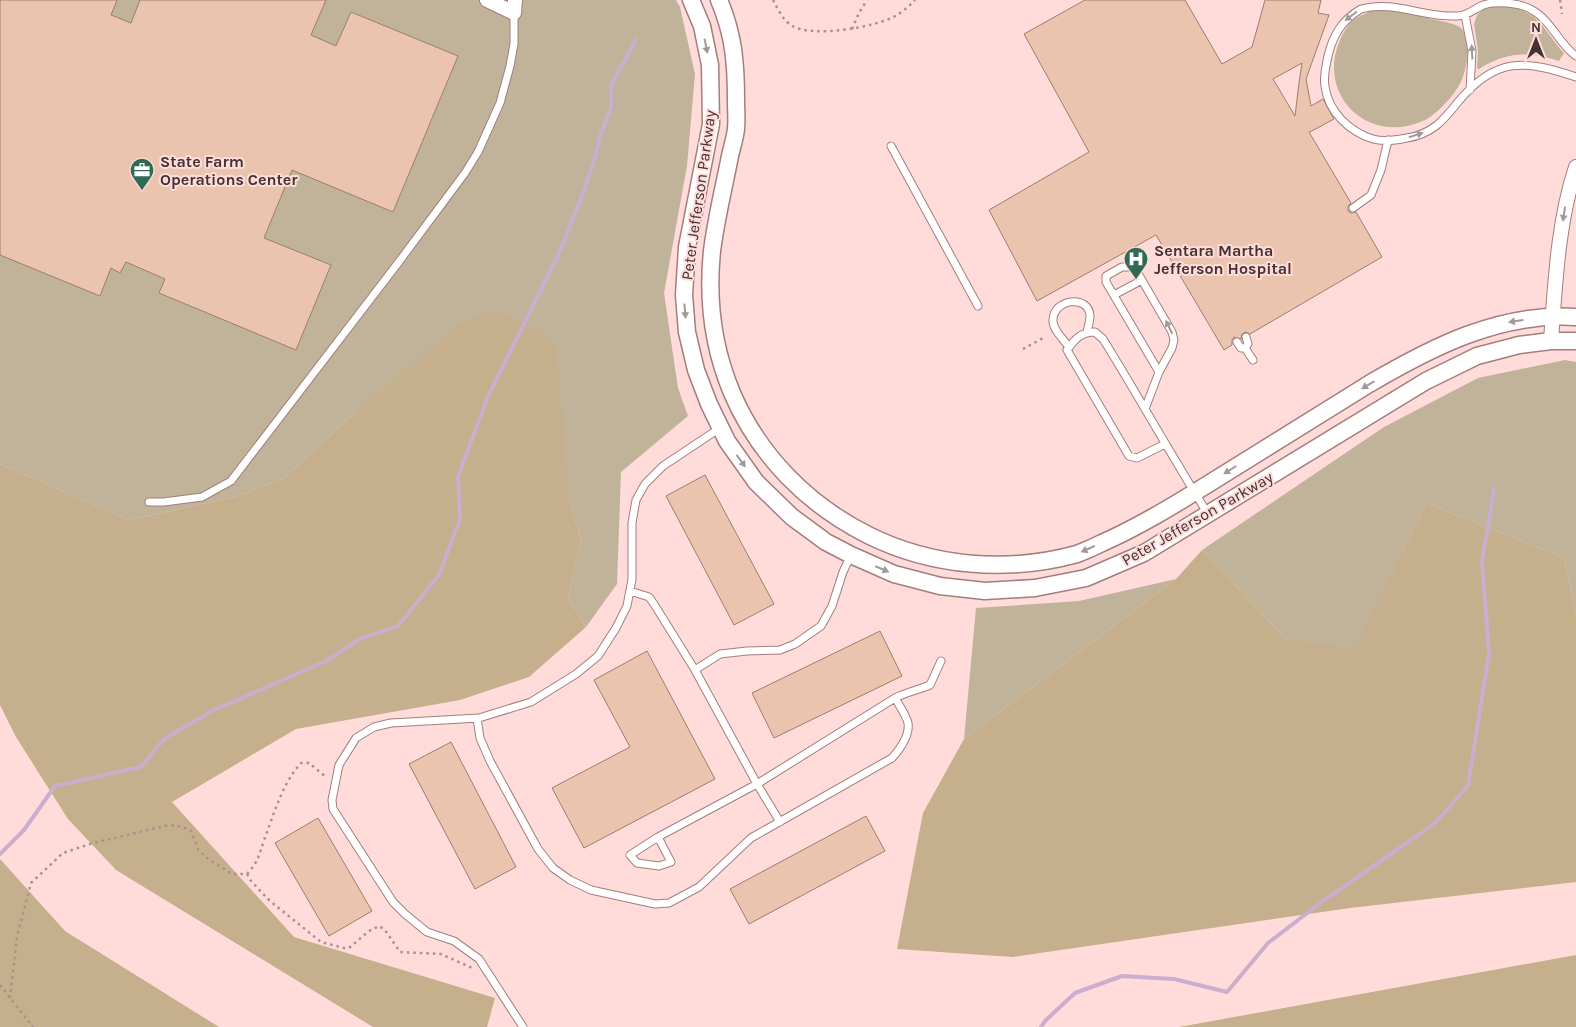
<svg xmlns="http://www.w3.org/2000/svg" width="1576" height="1027" font-family="Karla,sans-serif">
<style>
.green{fill:#c1b29a}
.forest{fill:#c5af8c}
.lines{fill:none;stroke-linecap:round;stroke-linejoin:round}
.stream{stroke:#cbaecd;stroke-width:4}
.building{fill:#ebc4af;stroke:#9e7d6b;fill-rule:evenodd}
.service-casing{stroke:#a47d7c;stroke-width:9}
.minor-casing{stroke:#a47d7c;stroke-width:16}
.tertiary-casing{stroke:#a47d7c;stroke-width:19}
.path{stroke:#aa8f8e;stroke-width:2.5;stroke-dasharray:2.5 4;stroke-linecap:butt}
.service{stroke:#fff;stroke-width:7}
.minor{stroke:#fff;stroke-width:14}
.tertiary{stroke:#fff;stroke-width:16}
.oneway{fill:#a19998}
.labels{text-anchor:middle;stroke-width:4;stroke-linejoin:round;paint-order:stroke}
.poi-label{font-size:16px;font-weight:bold;fill:#433332;stroke:#ffdcda;text-anchor:start}
.street-label{font-size:16px;fill:#433332;stroke:#ffdcda}
</style>
<rect width="100%" height="100%" fill="#ffdcda"/>
<path class="green" d="M0,0H676L680,7L695,74L687,166L664,293L678,388L688,416L621,472L617,584L586,627L568,598L581,540L569,499L357,411L284,478L235,497L129,520L0,464Z
M1506,6C1541,12 1543,30 1564,53L1559,61C1529,51 1506,52 1479,69L1477,68L1478,51L1474,24L1477,15L1482,10L1489,7Z
M1375,9C1385,10 1396,9 1406,11C1412,12 1418,15 1424,17C1433,20 1444,21 1453,24C1456,25 1461,27 1463,30C1468,38 1469,50 1467,59C1465,74 1461,85 1451,97C1443,106 1434,116 1423,121C1372,144 1321,101 1337,48C1341,37 1345,27 1355,19C1361,15 1369,12 1375,9Z
M1565,360L1576,362V615L1564,558L1426,503L1355,650L1285,638L1202,550L1384,427L1478,378Z
M1176,579L964,739L976,608L1079,601Z"/>
<path class="forest" d="M497,309L556,343L569,499L581,540L568,598L586,627L529,677L460,700L296,729L172,802L294,937L495,998L487,1027H373L116,870L68,819L16,737L0,705V464L129,520L235,497L284,478L357,411L462,322Z
M1426,503L1564,558L1576,615V882L1350,908L1012,957L897,949L923,813L964,739L1176,579L1202,550L1285,638L1355,649Z
M0,859L65,931L219,1027H0Z
M1576,955V1027H1179Z"/>
<g class="lines">
<path class="stream" d="M0,854L24,830L55,786L141,767L164,739L212,711L326,661L360,639L398,626L439,575L460,519L458,477L487,399L560,251L580,201L594,161L600,136L611,108V85L636,40
M1041,1027L1046,1020L1075,993L1122,976L1174,979L1227,992L1268,943L1323,901L1434,824L1468,786L1489,653L1482,561L1494,490"/>
</g>
<path class="building" d="M0,0H117L111,15L131,23L140,0H326L311,35L336,46L351,12L458,56L393,212L292,170L264,238L331,265L296,350L159,293L165,279L126,262L120,273L111,268L100,296L0,255Z
M1085,0H1185L1222,64L1252,47L1265,0H1321L1318,13L1329,15L1306,79L1311,106L1323,99L1334,119L1310,132H1309L1351,203L1348,206V211L1351,213L1356,212L1382,257L1250,334L1245,332L1242,334L1241,339L1234,337L1232,340V345L1224,350L1156,235L1037,301L989,210L1089,152L1024,34ZM1302,63L1299,83L1295,116L1273,79Z
M705,475L774,604L734,625L666,496Z
M880,631L902,676L774,738L752,693Z
M647,651L715,779L584,848L552,788L630,747L594,680Z
M451,742L516,867L475,889L409,764Z
M866,816L885,851L749,924L730,889Z
M318,818L372,911L329,936L275,843Z"/>
<g class="lines">
<defs>
<path id="service" d="M1465,15L1472,51L1470,90
M1576,56C1559,44 1551,20 1532,10C1521,3 1493,0 1481,6C1473,10 1467,16 1457,16C1425,18 1393,0 1361,9C1342,20 1333,35 1328,56C1326,66 1323,77 1325,86C1328,112 1350,132 1373,139C1383,142 1397,140 1407,138C1432,134 1443,121 1458,102C1496,56 1525,60 1576,77
M891,146L978,306
M1353,208L1371,195L1381,170L1388,140
M1114,295L1142,280
M1237,342L1241,348H1245L1253,360
M1069,347C1064,340 1052,329 1053,320C1053,299 1089,294 1090,316C1090,321 1088,327 1087,332
M1245,348L1248,344L1246,337
M1145,409L1159,372L1172,348L1174,340L1172,332L1136,270L1131,267H1122L1106,276V282L1159,372
M1165,444L1137,458L1129,456L1067,350C1075,339 1081,332 1095,332L1103,339C1139,397 1172,457 1208,514
M149,502H164L202,497L231,481L398,263L465,173L478,152L500,103L510,66L514,44V13
M630,591L649,597L654,604L695,670L757,784L895,698C907,692 918,690 930,685L941,661
M695,670L720,654L747,651L780,650L795,644L821,626L832,606L843,572L851,555
M477,718L480,738L490,761L538,849L553,868L570,880L591,890L655,904L669,903L699,887L751,838L892,758C900,749 910,736 908,723C906,715 899,705 895,698
M658,837L671,862L659,866L637,863L630,855L658,837L757,784L780,822
M523,1027L479,959L454,941L427,932L405,914L393,902L333,809L332,800L339,765L356,738L374,727L391,723L479,718L531,702L576,674L598,656L616,628L627,606L632,579V523L636,500L645,484L663,466L720,428"/>
<path id="minor" d="M487,0L514,13L515,0
M1551,341C1555,285 1558,221 1576,167"/>
<path id="tertiary" d="M691,0L702,26L710,65L711,124L687,247L684,295L687,332L696,370L709,404L727,441L756,482L792,517L826,542L851,555L894,574L940,586L985,591L1035,588L1086,578L1144,553L1426,381L1477,356L1519,345L1551,341H1576
M719,0C734,35 736,64 736,101C736,110 737,120 736,129C735,138 732,147 730,156C724,187 716,219 712,251C707,300 713,348 732,393C759,456 808,505 868,535C932,567 1008,573 1077,554C1085,551 1094,547 1102,543C1138,527 1171,507 1205,486C1259,452 1314,418 1369,384C1432,347 1500,312 1576,317"/>
</defs>
<use href="#service" class="service-casing"/>
<use href="#minor" class="minor-casing"/>
<use href="#tertiary" class="tertiary-casing"/>
<path class="path" d="M773,0C778,9 782,19 791,25C810,39 878,27 897,15C904,11 910,5 915,0
M1560,0L1562,14
M852,29L859,13L867,0
M1023,349L1045,337
M247,874L251,881L270,901L321,942L344,948H349L369,931L379,926L385,930L400,952L441,954L472,968
M0,985L33,1027
M10,998L17,937L31,883L63,853L93,843L169,825L183,827L191,831L198,849L207,858L232,874H247C258,862 259,855 264,840C274,814 282,784 301,763H309L326,777"/>
<use href="#service" class="service"/>
<use href="#minor" class="minor"/>
<use href="#tertiary" class="tertiary"/>
</g>
<defs><path id="oneway-solid" d="M-6-.8H1V-3.2L6.5 0L1 3.2V.8H-6Z" transform="scale(1.25)"/></defs>
<g class="oneway">
<use href="#oneway-solid" transform="translate(1351 16) rotate(143)"/>
<use href="#oneway-solid" transform="translate(706 46) rotate(79)"/>
<use href="#oneway-solid" transform="translate(1472 52) rotate(-93)"/>
<use href="#oneway-solid" transform="translate(1416 135) rotate(-17)"/>
<use href="#oneway-solid" transform="translate(1564 214) rotate(99)"/>
<use href="#oneway-solid" transform="translate(685 311) rotate(85)"/>
<use href="#oneway-solid" transform="translate(1516 321) rotate(172)"/>
<use href="#oneway-solid" transform="translate(1169 327) rotate(-116)"/>
<use href="#oneway-solid" transform="translate(1368 385) rotate(149)"/>
<use href="#oneway-solid" transform="translate(741 461) rotate(54)"/>
<use href="#oneway-solid" transform="translate(1230 470) rotate(148)"/>
<use href="#oneway-solid" transform="translate(1088 549) rotate(156)"/>
<use href="#oneway-solid" transform="translate(882 569) rotate(23)"/>
</g>
<defs>
<symbol id="office-pin" viewBox="-11 -11 22 30"><path d="M0 17L-7.5 6A9.5 9.5 0 1 1 7.5 6Z" fill="#2f6a54" stroke="#ffdcda"/><path d="M-6-3h4V-5.5h4V-3h4V5H-6ZM-1-4.5V-3h2v-1.5ZM-6 0V1H6V0Z" fill="#fff"/></symbol>
<symbol id="hospital-pin" viewBox="-11 -11 22 30"><path d="M0 17L-7.5 6A9.5 9.5 0 1 1 7.5 6Z" fill="#2f6a54" stroke="#ffdcda"/><path d="M-5-5h3v3.5h4V-5h3V5h-3V1.5h-4V5h-3Z" fill="#fff"/></symbol>
</defs>
<g fill-rule="evenodd">
<use href="#office-pin" x="128" y="156" width="28" height="38"/>
<use href="#hospital-pin" x="1122" y="245" width="28" height="38"/>
</g>
<g class="labels">
<g class="poi-label">
<text x="160" y="167">State Farm<tspan x="160" dy="18">Operations Center</tspan></text>
<text x="1154" y="256">Sentara Martha<tspan x="1154" dy="18">Jefferson Hospital</tspan></text>
</g>
<g class="street-label">
<text transform="translate(698 195) rotate(-82)" y="6">Peter Jefferson Parkway</text>
<text transform="translate(1197 518) rotate(-30)" y="6">Peter Jefferson Parkway</text>
</g>
</g>
<g transform="translate(1536 40)" stroke="#ffdcda" stroke-width="4" paint-order="stroke">
<path d="M0-4L9 19L0 12L-9 19Z" fill="#433332"/>
<text y="-8" font-size="14" font-weight="bold" text-anchor="middle" fill="#433332">N</text>
</g>
</svg>
